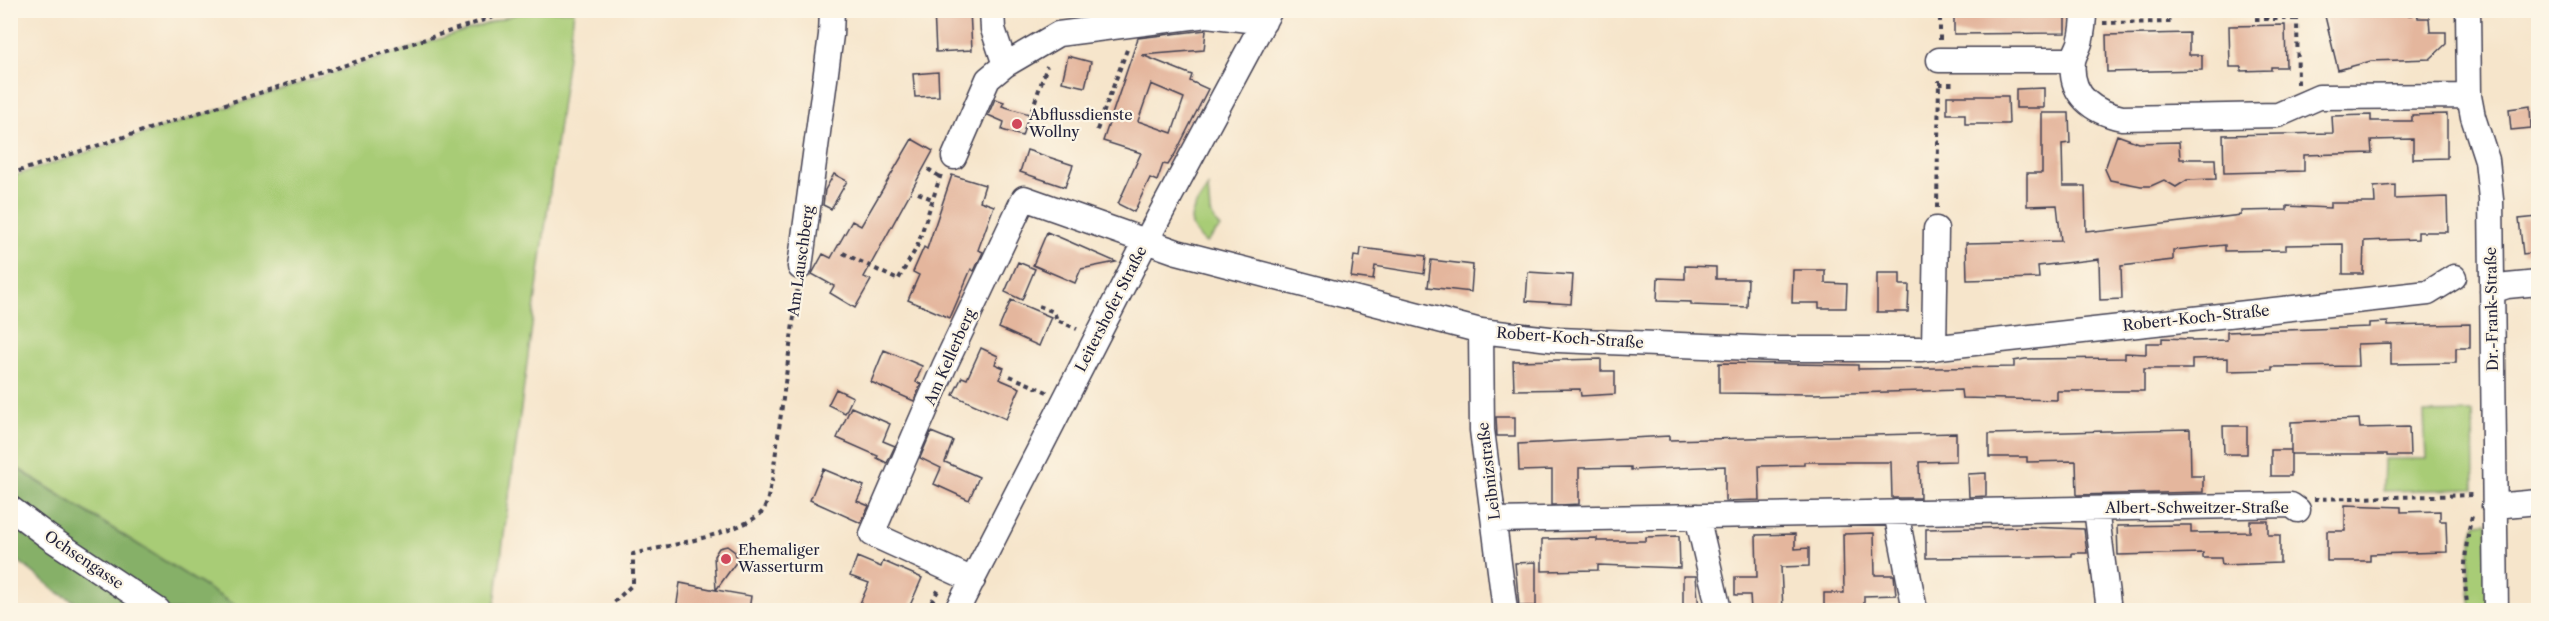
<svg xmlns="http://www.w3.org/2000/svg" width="2549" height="621" font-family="'Libre Caslon Text',serif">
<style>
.green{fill:#a8cc76;stroke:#657758;stroke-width:1.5}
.forest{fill:#86b067;stroke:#546951;stroke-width:1.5}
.building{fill:#e4b69d;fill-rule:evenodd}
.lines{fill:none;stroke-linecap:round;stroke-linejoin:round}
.minor-casing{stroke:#423f51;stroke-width:27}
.path{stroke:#423f51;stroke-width:4;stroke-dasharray:4.5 4.5;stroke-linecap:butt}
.minor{stroke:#fff;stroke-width:24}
.poi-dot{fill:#d1495b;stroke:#fcf5e5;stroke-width:2}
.labels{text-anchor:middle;stroke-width:4.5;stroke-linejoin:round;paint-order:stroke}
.poi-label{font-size:15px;fill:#22223b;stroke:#fcf5e5;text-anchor:start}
.street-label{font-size:15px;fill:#22223b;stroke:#fcf5e5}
</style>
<rect width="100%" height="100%" fill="#fcf5e5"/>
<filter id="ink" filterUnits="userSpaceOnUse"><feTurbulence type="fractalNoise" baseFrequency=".0167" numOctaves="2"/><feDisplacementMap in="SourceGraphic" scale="12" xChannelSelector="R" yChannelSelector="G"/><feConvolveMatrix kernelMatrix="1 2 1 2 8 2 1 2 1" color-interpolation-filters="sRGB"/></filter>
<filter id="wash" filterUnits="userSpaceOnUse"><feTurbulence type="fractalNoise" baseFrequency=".008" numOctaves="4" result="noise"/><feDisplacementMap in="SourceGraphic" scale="24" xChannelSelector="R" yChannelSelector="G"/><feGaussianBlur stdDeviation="1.35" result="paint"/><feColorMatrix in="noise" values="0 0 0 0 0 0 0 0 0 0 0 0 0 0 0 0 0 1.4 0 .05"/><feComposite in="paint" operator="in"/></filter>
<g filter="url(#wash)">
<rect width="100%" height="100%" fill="#f6e5cb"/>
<path class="green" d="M526,11H574L494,610H242L11,464L10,177Z
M1208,187L1210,213L1220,228L1206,243C1180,223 1193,209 1208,187Z
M2473,412L2474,489L2383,491L2384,459H2426L2424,413Z
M2487,522L2488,610H2471C2467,581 2467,551 2476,523Z"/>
<path class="forest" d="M10,464L242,610H90L59,593L11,555Z"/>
<g id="blocks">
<path class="building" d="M934,10H970L972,50L936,52Z
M1954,10H2065V33L1954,34Z
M2343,10H2417L2418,18H2429L2430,32H2446V44L2430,59L2371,61L2338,70L2325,16L2344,12Z
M2285,25L2286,67H2271V70L2241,71V67H2230L2229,26Z
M1206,30L1204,50L1142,55L1192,75L1190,81L1208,89L1175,154L1168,165L1163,164L1157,181L1150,178L1134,212L1118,204L1141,153L1103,141L1138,38ZM1151,84L1184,98L1172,133L1138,121Z
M2189,33V55H2202V70L2107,72L2106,35Z
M1068,56L1091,62L1085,87L1062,82Z
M938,72L939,96L915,97L913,74Z
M2044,88V108H2016V89Z
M1947,96H2008L2009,124H1965V114H1947Z
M995,99L1004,102L1002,106L1029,114L1022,136L1002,130L1004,122L988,115Z
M2530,106L2531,128L2511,130L2509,109Z
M2042,113H2069L2070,143L2062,144L2063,186H2085L2086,231L2095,230V232L2241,215V211L2287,210V206L2330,208V203H2375L2374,187L2395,185V199L2447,197L2448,232H2418V239L2364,241L2363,274H2343V244L2286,245V250L2225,251V245L2173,250V260L2121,266L2122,299L2100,300L2099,259L2038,266L2039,278L1967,280L1966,243L2061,241L2057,205L2027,206V173H2042Z
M2447,114V158L2413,159V139L2371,140L2372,153L2304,155V171L2224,173L2223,135L2333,133L2332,116L2371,115V121H2412V115Z
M2117,135L2139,143L2179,142L2180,159H2215L2216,179L2187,180L2176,187L2164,180L2151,186H2141L2110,180L2105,169Z
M912,139L933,151L864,277L871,280L855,308L830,293L834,286L812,274L823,254L831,258L852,221L861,226Z
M1027,150L1073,165L1065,187L1020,172Z
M834,174L847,181L831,209L823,205L825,190Z
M952,175L985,185L980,201L994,206L978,250L983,252L974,271L971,269L950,318L908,300L919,275L913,272L924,247L927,249Z
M2538,217V252L2523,254L2519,219Z
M1047,232L1068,241L1116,262L1081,269L1075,283L1033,265Z
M1361,248L1426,256L1424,274L1375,266L1373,280L1351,277L1354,256L1360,257Z
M1431,260L1473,265L1471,292L1428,287Z
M1018,262L1035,269L1022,300L1005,292Z
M1685,266L1716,267V279H1748L1747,307L1691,305V302L1657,301L1658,278L1685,279Z
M1793,270H1825V283L1847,284L1846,308H1819V303H1792Z
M1528,272L1573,275L1571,304L1526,301Z
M1877,273H1900V285H1909L1908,312H1877Z
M1011,300L1051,317L1039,346L999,328Z
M2388,322V326L2470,324V348H2456V363L2391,364V343L2357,344L2358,366L2272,367V370L2228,371V358L2192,359V369H2144V391H2057V400L1962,398L1961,390L1813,394L1719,393V363L1858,365V369L2014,367V361L2025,359L2125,358V353L2146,354V343H2162V338L2192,339V341L2227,340V332L2369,327V323Z
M981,348L998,356L995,364L1004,368L999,379L1020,388L1006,419L953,395L962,377L967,379Z
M884,350L922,366L916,382L921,384L914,401L871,382Z
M1601,359V371H1615V394L1581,396L1580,389L1514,390L1513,361Z
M836,389L853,397L845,413L828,405Z
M851,407L890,424L883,441L895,446L887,463L877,458L878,456L837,438Z
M1496,417H1515V436H1497Z
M2359,419L2360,428L2409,427L2410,456H2387V454H2291V422Z
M2223,426H2247V454H2224Z
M2190,429L2191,476H2203V492L2077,495L2076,461L2027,462V457H1989V434Z
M931,432L953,441L945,462L979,477L969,500L934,484L941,468L920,458Z
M1956,433V461L1919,462L1920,498H1892L1891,462H1804V465L1759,466L1760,500L1725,501V466L1631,470V467L1579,468V504L1560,505H1552V470L1519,471L1518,444L1669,436V440Z
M2271,450H2291V476H2271Z
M823,469L864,486L857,501L869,506L861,523L810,500Z
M1986,473V496L1969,497L1968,474Z
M2345,505L2401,507V512L2440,511V521H2446L2447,552L2370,554V561H2327V531H2345Z
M2250,521H2268V535H2280V563L2222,565L2221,558H2203V553L2118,555L2117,526L2183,525H2191V533L2250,532Z
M2027,527L2084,529L2087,553H2072V556L2035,557L1926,558V529Z
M1874,533L1875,575H1894L1896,595L1864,596V610H1824V593H1844L1843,534Z
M1795,534V549L1809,548V566L1781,567L1783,610H1751L1750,595H1735V577H1757L1756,535Z
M1679,536L1680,568L1598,565V570L1542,571V539L1597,538V541H1646V537Z
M727,546L735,552L737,561L716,590L751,596L749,610H676L680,583L716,590L714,556L719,548Z
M857,557L881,567L883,561L922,578L908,610H857L869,583L850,576Z
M1536,562V606H1519L1515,563Z
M1683,576H1696L1699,610H1683Z"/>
</g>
</g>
<g filter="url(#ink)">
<use href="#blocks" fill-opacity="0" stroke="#423f51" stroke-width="1.5"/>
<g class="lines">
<defs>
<path id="minor" d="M992,10L993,29L1005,65
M2084,10C2084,22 2083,32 2080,43C2078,49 2074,55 2073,61C2069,95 2093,112 2122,118L2278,115L2319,97L2469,96
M2468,10L2469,96L2473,117L2487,160L2491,199L2496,610
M1939,60H2073
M954,157L988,79L1005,65L1058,34L1207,15L1264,22
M800,267L831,35L832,10
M2492,291L2507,286L2538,283
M1481,331L1482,430L1505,610
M1934,348L1936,229
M2494,506L2538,502
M10,508L50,538L158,610
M2096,509L2109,610
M1896,512L1915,610
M1697,516L1719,610
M1495,520L2291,505L2298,510
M973,580L872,534L944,367L1024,198L1177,252L1481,331L1558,340L1778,349H1921L2428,293L2454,277
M957,610L1145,243L1270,10"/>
</defs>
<use href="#minor" class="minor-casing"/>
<path class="path" d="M2391,10L2397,14H2425L2429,10
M2255,19H2297
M2103,23L2171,22
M1940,40V10
M1939,84H1953
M2298,84L2297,19L2301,10
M1032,110L1047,66
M1097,130L1128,47
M928,169L940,177
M10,174L515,10
M918,193L932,199
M1937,208L1939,80
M843,253L898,280L917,247L942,171
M1039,306L1054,312L1057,320L1077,329
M1010,376L1047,392
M2314,499L2474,495
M2066,609H2089
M611,610L612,604L633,584V554C664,546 741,534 762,512C768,505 769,489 772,481L798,286
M927,610L940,587
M2468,610C2463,579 2464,547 2472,516"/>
<use href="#minor" class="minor"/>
</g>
</g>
<g class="poi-dot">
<circle cx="1017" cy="124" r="6"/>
<circle cx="726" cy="559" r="6"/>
</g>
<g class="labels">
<g class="poi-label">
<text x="1029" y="120">Abflussdienste<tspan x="1029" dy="17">Wollny</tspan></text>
<text x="738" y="555">Ehemaliger<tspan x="738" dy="17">Wasserturm</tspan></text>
</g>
<g class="street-label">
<text transform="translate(801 261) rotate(-82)" y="5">Am Lauschberg</text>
<text transform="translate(1111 309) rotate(-63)" y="5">Leitershofer Straße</text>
<text transform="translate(2492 309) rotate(-91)" y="5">Dr.-Frank-Straße</text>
<text transform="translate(2196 318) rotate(-6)" y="5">Robert-Koch-Straße</text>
<text transform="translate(1570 338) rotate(4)" y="5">Robert-Koch-Straße</text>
<text transform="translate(950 357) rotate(-66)" y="5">Am Kellerberg</text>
<text transform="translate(1489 471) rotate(-97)" y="5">Leibnizstraße</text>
<text x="2197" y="513">Albert-Schweitzer-Straße</text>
<text transform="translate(84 560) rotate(34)" y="5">Ochsengasse</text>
</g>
</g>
<rect width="2549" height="621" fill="none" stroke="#fcf5e5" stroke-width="36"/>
</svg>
